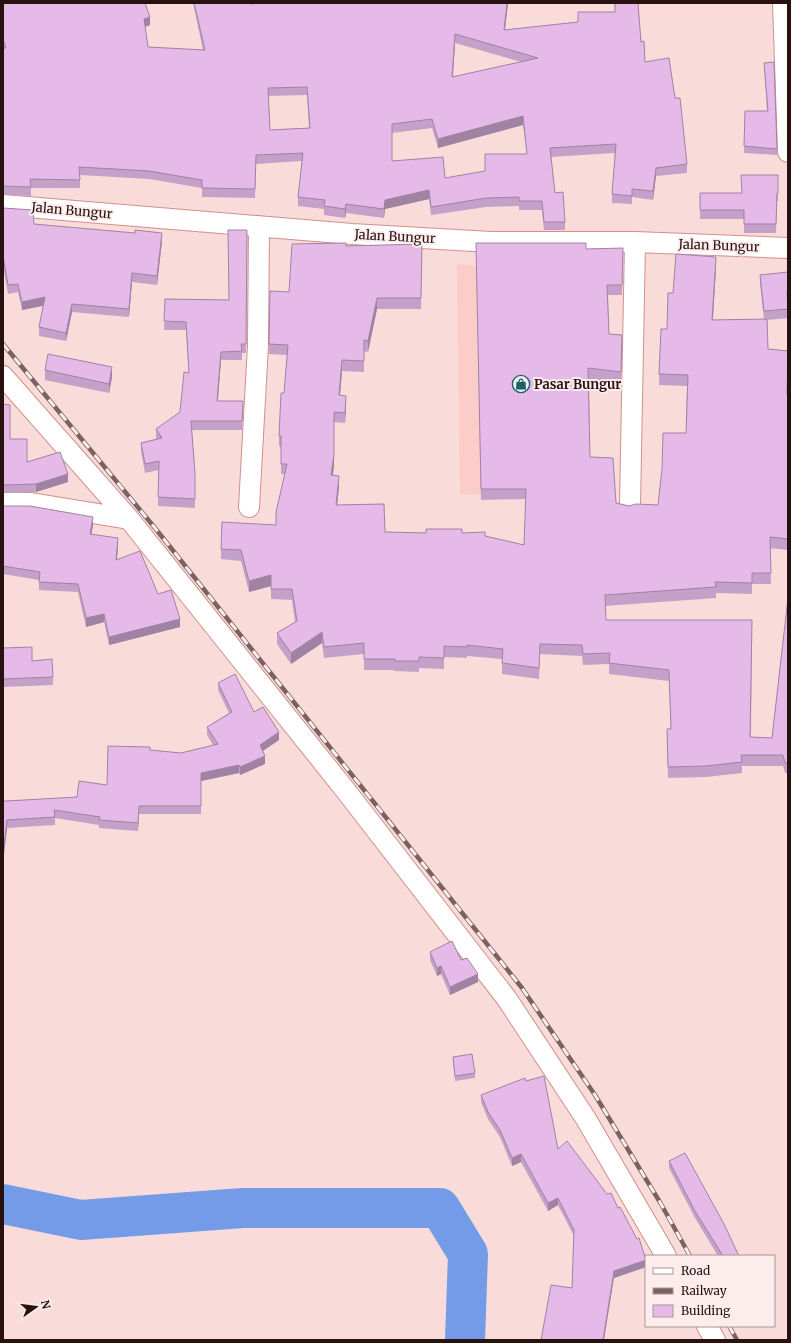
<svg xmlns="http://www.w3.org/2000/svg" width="791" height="1343" font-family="Merriweather,serif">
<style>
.built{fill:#fbccc8}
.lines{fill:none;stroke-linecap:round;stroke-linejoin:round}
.river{stroke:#749be7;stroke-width:40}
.minor-casing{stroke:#d18f8b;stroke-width:22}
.minor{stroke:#fff;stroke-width:20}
.rail-casing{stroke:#7b6160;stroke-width:4.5}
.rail{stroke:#fcedec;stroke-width:3;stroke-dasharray:9;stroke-linecap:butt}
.wall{fill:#c5a0c8;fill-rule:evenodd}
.shaded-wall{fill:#a082a3}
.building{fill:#e5bae9;stroke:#a082a3;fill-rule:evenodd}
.labels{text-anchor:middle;stroke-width:4;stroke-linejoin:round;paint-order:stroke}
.street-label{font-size:13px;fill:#291110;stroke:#fcedec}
.poi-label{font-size:13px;font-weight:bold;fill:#291110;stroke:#fcedec;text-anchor:start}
</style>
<rect width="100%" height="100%" fill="#f9dcda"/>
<path class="built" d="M457,264L580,274L584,500L460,494Z"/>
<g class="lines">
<path class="river" d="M3,1204L81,1220L243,1208H440L468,1254L465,1340"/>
<defs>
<path id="minor" d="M783,3L788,152
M3,205L352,234L491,242H635L788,248
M3,376L129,519L346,791L507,999L586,1119L666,1256
M3,503H31L129,519
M630,505L635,242
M249,507L258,345L259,226
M707,1326L715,1340"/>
</defs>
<use href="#minor" class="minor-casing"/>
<use href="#minor" class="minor"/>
<defs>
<path id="rail" d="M3,344L155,528L522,988L595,1095L661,1204L690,1256
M729,1326L737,1340"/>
</defs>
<use href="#rail" class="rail-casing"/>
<use href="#rail" class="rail"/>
</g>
<path class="wall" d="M3,3L150,25L145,27L148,47L203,50L193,3H250V4L258,3H508L505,30L578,22L615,12L614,3H638L641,42L645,62L687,164V173L656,176L653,200L632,197V204L612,203V194L615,153L551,157L555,193L565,222V230H544L542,210H519V206L486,207L431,215L429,199L385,209L384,218L346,213L345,218L324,215V209L298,206V197L302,161L256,164L255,198L202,197V188L149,179L80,175V188H31V196L3,195ZM455,43L521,62L453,77ZM307,95L309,128L270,130L268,96ZM523,125L527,154L485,171L445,178L392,161V133L432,128L438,148Z
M764,63L777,149V155L744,153L745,111H767Z
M778,175V201H777L776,233H744V219H700V193H742Z
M3,208L34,224L162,241L157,285L132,282L129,317L72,312L66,341L39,336V327L44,306L22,310L18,292L8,294L3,265Z
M247,230L246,353H242V360H221L218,401L243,409L242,430H192L195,474V508L158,506L159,470L145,473L141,451V443L157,439L156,438V429L180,412L189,373L186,330H164L165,299L229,300Z
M476,243L586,249L623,248L622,295H608L609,334L622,335L621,383L589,379L590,457L616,503L629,506L658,505L686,433L687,386L659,385V374L667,329L673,293L716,268L713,320L764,319L760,284V275L788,272V318L767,320L768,349L788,351V550L770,548L771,584H752V594L716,593V598L605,606L606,620H752L751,737L772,738L788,598V773H785L783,766H742V773L706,777L668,778L667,729H671L669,681L609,674V664L583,665L582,656L540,654L539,679L502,674V659L467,656V658L444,657V669L419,668V672L394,671V670H364V654L324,658L322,643L291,664L277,644V633L295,622L292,600L271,599V586L249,592L241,561L221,559V549L276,525L285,474H281V447L279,446V436L284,393L287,355L269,354L270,291L289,292L346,246L422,244L421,309H377L368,352L364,351V372L342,371L340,395L346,407L345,423L334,422V466L333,475L339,487L337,505L385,532L426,533H462L485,536L524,545L526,499L481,500Z
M45,370L112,377L109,393L45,380Z
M3,404L10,439L27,462L68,482L36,492L3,493Z
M3,506L93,525L91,535L118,546L117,560L158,594L180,627L109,645L104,622L86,627L78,592L39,590V580L3,574Z
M3,648L32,661L53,677V685L3,687Z
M218,683L254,712L279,740L262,751L265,764L240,775L239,773L201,781V814H139L138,831L99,828V825L55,818V825L7,828L4,854H3V801H6L77,797L107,785L150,750L181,753L213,745L207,735V727L229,713L218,690Z
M430,952L461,960L478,982L450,995L441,974L437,976L430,960Z
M453,1057L475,1073V1078L455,1081L453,1062Z
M481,1095L558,1149L618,1208L646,1267L614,1278L572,1288L574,1236L558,1205L548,1211L521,1162L512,1166L500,1137L488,1119L481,1102Z
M669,1161L739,1256H718L695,1218L669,1168Z"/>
<path class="shaded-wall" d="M507,3H508L504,38V30Z
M150,17V25L144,27V19Z
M455,34V43L452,86V77Z
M523,116V125L438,148V139Z
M656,168V176L653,200V191Z
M429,190V199L385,209L384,218V209L385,200Z
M346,204V213L345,218V209Z
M162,233V241L157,285V276Z
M716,257V268L712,330V320Z
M132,273V282L129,317V309Z
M45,297V305L22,310V302Z
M377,298V309L368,352V341Z
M72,304V312L66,341V333Z
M221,352V360L217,409V401Z
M342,360V371L339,406V395Z
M112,367V377L109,393V384Z
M346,396V407L345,423V413Z
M334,455V466L331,486V475Z
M68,474V482L36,492V484Z
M339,476V487L336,516V505Z
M93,517V525L90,543V534Z
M118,538V546L116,569V560Z
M271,575V586L249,592V581Z
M104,614V622L86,627V618Z
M180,619V627L109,645V637Z
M322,632V643L291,664V653Z
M279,732V740L260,753V745Z
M265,756V764L240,775V767Z
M239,765V773L201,781V773Z
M139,806V814L138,831V823Z
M7,820V828L4,854V846Z
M441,966V974L437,976V968Z
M478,974V982L450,995V987Z
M521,1154V1162L512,1166V1158Z
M558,1198V1205L548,1211V1203Z
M646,1260V1267L614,1278L604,1340H603L614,1271Z"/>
<path class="building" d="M3,3H145L150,17L144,19L148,47L205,50L194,3H250V4L258,3H507L504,30L578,22V12H615V3H638L641,42L644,41L645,62L669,58L675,98H680L687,164L656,168L653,191L632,189V196L612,194L616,144L550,148L555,193L563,192L565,222H544L542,201H519V197L486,198L431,207L429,190L385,200L384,209L346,204L345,209L324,206L325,200L298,197L303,153L256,155L255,189L202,188V180L149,171L79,167L80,180L30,179L31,187L3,186V48H6L3,39ZM455,34L538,58L452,77ZM307,87L310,128L270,130L268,88ZM523,116L527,154H485V171L445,178L443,157L392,161V124L432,119L438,139Z
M774,62L777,149L744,146L745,111H768L764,63Z
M741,175H778V193H777L776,224H744V210H700V193H742Z
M3,208L33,210L34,224L135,233V230L162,233L157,276L132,273L129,309L72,304L66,333L39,327L45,297L22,302L18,284L8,285L3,256Z
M228,230H247L246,344H241L242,351L221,352L217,401H243L242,421H191L195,474V499L158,497L159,461L145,464L141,443L162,438L156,429L180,412L184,372L189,373L186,322L164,321L165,299L229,300Z
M346,243V246L422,244L421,298H377L368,341L364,340V361L342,360L339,395L346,396L345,413L334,412V455L331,475L339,476L336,505L384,504L385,532L426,533V529H462V533L485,532V536L524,545L526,489H481L476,243H586V249L623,248L622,285H607L609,334L622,335L621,372L588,368L590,457L613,458L616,503L629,506L636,504L658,505L662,469L663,433H686L688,375L659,374L661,329H667L668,293H673L676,254L716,257L712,320L767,319L768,349L788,351L787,394H788V539L770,537L771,573H752V583L715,582L716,587L605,595L606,620H752L750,737L772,738L788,598V762L785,763L783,755H741L742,762L706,766L668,767L667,729H671L669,670L609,663L610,653L583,654L582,645L540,644L539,668L502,663L503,649L467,645V647L444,646V658L419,657V661H394L395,659H364V643L324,647L322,632L291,653L277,633L297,621L292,589H271V575L249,581L241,550L221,549L222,522L276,525V512L287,464H281V436H279L281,393H284L288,345L269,344L270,291L289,292L292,244Z
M788,272V291H787L788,309L764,311L760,275Z
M48,354L112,367L109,384L45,370Z
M3,404L10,405V439H27V462L60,452L68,474L36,484L3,485Z
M3,506H30L93,517L90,534L118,538L116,560L140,551L158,594L171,590L180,619L109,637L104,614L86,618L78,584L39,582L40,572L3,566Z
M32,647V661L52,659L53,677L3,679V648Z
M235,674L254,712L263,707L279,732L260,745L265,756L240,767L239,765L201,773V806H139L138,823L99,820L100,817L54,810L55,817L7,820L4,846H3V801H6L77,797L79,781L107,785L108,746L150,747V750L181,753L218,744L207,727L232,712L218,683Z
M452,941L461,960L467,958L478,974L450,987L441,966L437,968L430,952Z
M472,1054L475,1073L455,1076L453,1057Z
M544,1076L558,1149L567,1141L607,1194L611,1193L618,1208L620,1207L637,1239L639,1238L646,1260L614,1271L603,1340H541L551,1285L572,1288L574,1230L558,1198L548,1203L521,1154L512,1158L500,1130L488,1112L481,1095L525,1078L526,1081Z
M685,1153L724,1224L739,1256H723L695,1211L669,1161Z"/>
<defs>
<symbol id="shop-ring" viewBox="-11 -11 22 22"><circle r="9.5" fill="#fcedec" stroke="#15646a" stroke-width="1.5"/><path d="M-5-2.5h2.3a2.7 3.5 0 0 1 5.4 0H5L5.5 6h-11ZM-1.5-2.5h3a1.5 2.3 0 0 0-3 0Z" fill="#15646a"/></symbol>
</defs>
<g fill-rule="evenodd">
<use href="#shop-ring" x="511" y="374" width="20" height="20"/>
</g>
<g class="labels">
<g class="street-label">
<text transform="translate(72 210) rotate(5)" y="5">Jalan Bungur</text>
<text transform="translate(395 236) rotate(3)" y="5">Jalan Bungur</text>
<text transform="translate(719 245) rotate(2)" y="5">Jalan Bungur</text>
</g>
<g class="poi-label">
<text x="534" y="389">Pasar Bungur</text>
</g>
</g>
<rect width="791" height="1343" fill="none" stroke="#291110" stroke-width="8"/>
<rect x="645" y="1255" width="130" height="72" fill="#fcedec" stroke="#a89594"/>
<rect x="653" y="1268" width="20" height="6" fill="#ffffff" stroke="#a89594"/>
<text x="681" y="1275" font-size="12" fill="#291110">Road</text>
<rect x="653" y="1288" width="20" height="6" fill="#7b6160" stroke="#a89594"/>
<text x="681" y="1295" font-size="12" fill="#291110">Railway</text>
<rect x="653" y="1305" width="20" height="12" fill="#e5bae9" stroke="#a89594"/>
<text x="681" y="1315" font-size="12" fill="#291110">Building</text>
<g transform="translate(36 1307) rotate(76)" stroke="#fcedec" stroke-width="3" paint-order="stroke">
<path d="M0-3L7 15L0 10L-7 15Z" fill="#291110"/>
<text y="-6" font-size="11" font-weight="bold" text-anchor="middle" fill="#291110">N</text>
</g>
</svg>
